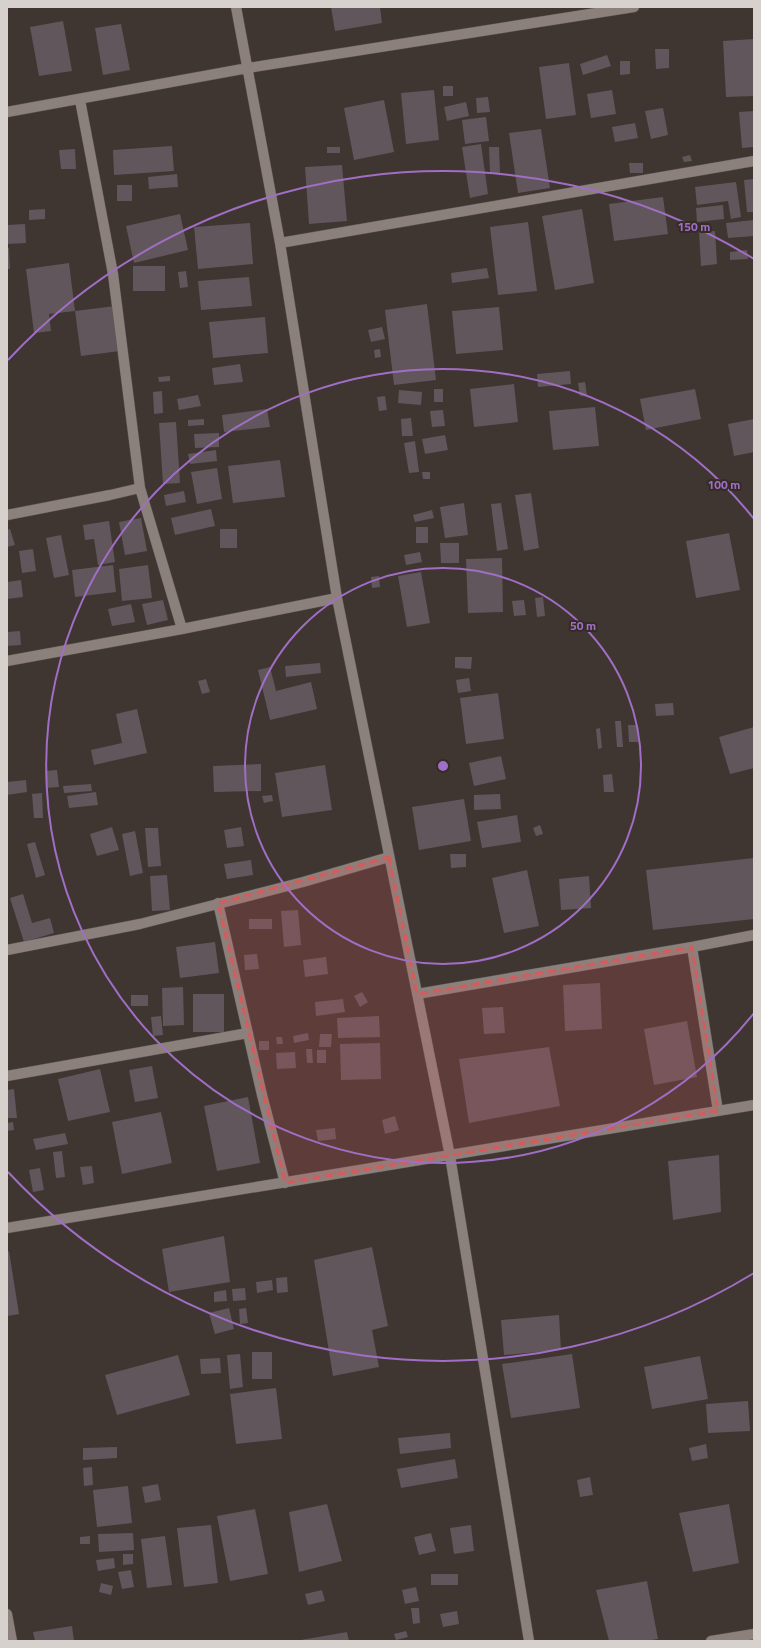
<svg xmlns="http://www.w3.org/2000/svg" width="761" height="1648" font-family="'Titillium Web',sans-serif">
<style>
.building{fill:#61565c}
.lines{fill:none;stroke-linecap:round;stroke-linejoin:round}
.minor-casing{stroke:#5b534f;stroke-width:11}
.minor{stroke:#8c807c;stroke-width:10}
.marked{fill:#d65b5a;fill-opacity:0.2;stroke:#d65b5a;stroke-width:3;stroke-dasharray:8 5;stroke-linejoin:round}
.ring{fill:none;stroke:#a06ec5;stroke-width:2}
.centre{fill:#a06ec5;stroke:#352b27;stroke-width:2}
.ring-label{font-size:12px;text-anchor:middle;font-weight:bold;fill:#a06ec5;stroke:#352b27;stroke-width:4;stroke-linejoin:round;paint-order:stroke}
</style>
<rect width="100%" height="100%" fill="#3f3531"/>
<path class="building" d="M331,7H380L382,23L335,31Z
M63,21L72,71L39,76L30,27Z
M121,24L130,70L103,75L95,28Z
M754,39V96L726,97L723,41Z
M655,49H669V68L656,69Z
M607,55L611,66L583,75L580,64Z
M620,61H630V74L620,75Z
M569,63L576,115L546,119L539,67Z
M443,86H453V96H443Z
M434,90L439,140L406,144L401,93Z
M612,90L616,114L591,118L587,94Z
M488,97L490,112L477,113L476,98Z
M384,100L394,152L354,160L344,108Z
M466,102L469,116L447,121L444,107Z
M663,108L668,135L651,139L645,111Z
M754,111V147L742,148L739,112Z
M486,117L489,141L465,144L462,120Z
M635,123L638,138L615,142L612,127Z
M541,129L550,188L518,193L509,133Z
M481,144L488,194L470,198L462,147Z
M172,146L174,171L114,175L113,150Z
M327,147H340V153H327Z
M489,147H499L500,173H490Z
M75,149L76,169H61L59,150Z
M690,155L692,161L684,162L682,157Z
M629,163H643V173H630Z
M342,165L347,221L309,224L305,167Z
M177,174L178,187L149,189L148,177Z
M754,179V212H747L744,180Z
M736,182L741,217L731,219L728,201L697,205L695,187Z
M117,185H132V201H117Z
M663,197L668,234L614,241L609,204Z
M723,205L724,219L697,222L696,208Z
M45,209V219L29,220V210Z
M582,209L594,283L555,290L542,216Z
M180,214L188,250L134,263L126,226Z
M754,220V236L728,238L726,223Z
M528,222L537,291L498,295L490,227Z
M250,223L253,264L198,269L194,227Z
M25,224L26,243L7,244V225Z
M715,231L717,264L701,266L699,232Z
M7,248H9L10,269H7Z
M747,250L748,259L730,260V252Z
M69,263L75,311L49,314L51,331L34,333L26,269Z
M133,266H165V291H133Z
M487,268L489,278L452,283L451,273Z
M186,271L188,287L180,288L178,272Z
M249,277L252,306L201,310L198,281Z
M427,304L436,380L394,385L385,310Z
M115,306L120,351L81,356L75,311Z
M499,307L503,350L456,354L452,311Z
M265,317L268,353L213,358L209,322Z
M382,327L385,339L371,342L368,330Z
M380,349L381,357L375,358L374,350Z
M240,364L243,382L214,385L212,368Z
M570,371L571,384L538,387L537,374Z
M170,376V381L159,382L158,377Z
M585,382L587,395L580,396L578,383Z
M514,384L518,422L474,427L470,389Z
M434,389H443V402H434Z
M695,389L701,419L646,430L640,399Z
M399,390L422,392L421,405L398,403Z
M162,391L163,413L154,414L153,392Z
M198,395L201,406L179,410L177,399Z
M385,396L387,410L379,411L377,397Z
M595,407L599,446L553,450L549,411Z
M267,409L270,427L224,432L222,415Z
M443,410L445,426L432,427L430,411Z
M411,418L413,436H402L401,419Z
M204,419V425L188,426V420Z
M754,419V452L734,456L728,424Z
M176,422L180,483L163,484L159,423Z
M219,433V447L195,448L194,434Z
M445,435L448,450L425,454L422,439Z
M415,441L419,472L409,473L404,443Z
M216,450L217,461L190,464L188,454Z
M280,460L285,497L233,503L228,466Z
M217,468L222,499L197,504L191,472Z
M422,472H430V479H423Z
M184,491L186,502L166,506L164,495Z
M531,493L539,548L524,551L515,495Z
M464,503L468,535L445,538L440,507Z
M501,503L508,549L497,551L491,504Z
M211,509L215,526L175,535L171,518Z
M432,510L434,518L415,522L413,515Z
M141,518L147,551L125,555L119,522Z
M109,521L115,562L98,565L94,539L85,540L83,525Z
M416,527H428V543H416Z
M10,529L15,545L7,547V530Z
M220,529H237V548H220Z
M729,533L740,590L696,598L686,541Z
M61,535L69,575L54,578L46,538Z
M440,543H459V563H441Z
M33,549L36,571L22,573L19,551Z
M420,552L422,562L406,565L404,555Z
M502,558L503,612L468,613L466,559Z
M113,565L116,592L75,597L72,570Z
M148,565L152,598L122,601L119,569Z
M421,572L430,623L407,627L398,576Z
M379,576L380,587L372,588L371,577Z
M21,580L23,597L7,599V582Z
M543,597L545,616L537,617L535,598Z
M163,600L168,620L147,625L142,604Z
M524,600L526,615L514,616L512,601Z
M131,604L135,622L112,626L108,609Z
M20,631L21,645L7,646V632Z
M455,657H472L471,669L455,668Z
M320,663L321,673L286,677L285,666Z
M270,667L276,691L311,682L317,709L270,720L258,670Z
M469,678L471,691L458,693L456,680Z
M206,679L210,692L202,694L198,681Z
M498,693L504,739L466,744L460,698Z
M673,703L674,715L656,716L655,704Z
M137,709L147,753L94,765L91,750L122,743L116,714Z
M615,721H621L623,747H617Z
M628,725H637L638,742H629Z
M754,727V768L730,774L719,737Z
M600,728L602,748L598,749L596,729Z
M501,756L506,779L474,786L469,763Z
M261,764V791L214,792L213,766Z
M325,765L332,810L282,817L275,773Z
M57,770L59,787L46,788L45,771Z
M612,774L614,792H604L603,775Z
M26,780L27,792L7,795V782Z
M91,784L92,791L64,793L63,786Z
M96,792L98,805L69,808L67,796Z
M42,793L43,818H34L32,794Z
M500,794L501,809L474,810V795Z
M272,795L273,801L264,803L262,796Z
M464,799L471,841L419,850L412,807Z
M517,815L521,842L482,848L477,822Z
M540,825L543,834L536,836L533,828Z
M112,827L119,850L97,856L90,834Z
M241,827L244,846L227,848L224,830Z
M145,828H158L161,866L148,867Z
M135,831L143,873L130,876L122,834Z
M35,842L45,875L36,878L27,844Z
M450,854H466V867L451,868Z
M754,858V919L653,930L646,870Z
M251,860L253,875L227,879L224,864Z
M527,870L539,926L504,933L492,878Z
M167,875L170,910L152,911L150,876Z
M589,876L591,908L561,910L559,879Z
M23,894L32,923L50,918L54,933L24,942L10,898Z
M298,910L301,945L284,947L281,911Z
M249,919H272V929H249Z
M215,942L219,973L180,978L176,947Z
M257,954L259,969L245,970L244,955Z
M326,957L328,974L305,977L303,960Z
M600,983L602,1029L565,1031L563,985Z
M183,987L184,1025L163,1026L162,988Z
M362,992L368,1002L360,1007L354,996Z
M193,994H224V1032H193Z
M131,995H148V1006H131Z
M343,999L345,1012L316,1016L315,1002Z
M503,1007L505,1033L484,1034L482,1008Z
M161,1016L163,1035L153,1036L151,1017Z
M379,1016L380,1037L338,1038L337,1018Z
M687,1021L697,1077L654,1085L644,1029Z
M308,1033L309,1040L294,1043L293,1036Z
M320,1034H332L331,1047H319Z
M276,1037H282L283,1044H277Z
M259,1041H269V1050H259Z
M380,1043L381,1079L341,1080L340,1044Z
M549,1047L560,1106L469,1123L459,1059Z
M306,1049H312L313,1063H307Z
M317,1050H326V1063H317Z
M295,1052L296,1068L277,1069L276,1053Z
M152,1066L158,1098L135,1102L129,1070Z
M100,1069L110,1112L68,1121L58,1079Z
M14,1089L17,1118H7V1090Z
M248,1097L260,1163L217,1171L204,1106Z
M161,1112L172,1163L122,1174L112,1122Z
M395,1116L399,1130L385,1134L382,1120Z
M13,1122L14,1130L7,1131V1123Z
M335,1128L336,1139L318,1141L316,1130Z
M65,1133L68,1144L36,1150L33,1139Z
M62,1151L65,1177L56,1178L53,1152Z
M719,1155L721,1212L673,1220L668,1161Z
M92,1166L94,1183L83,1185L80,1167Z
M40,1168L44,1190L33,1192L29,1170Z
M224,1236L230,1282L169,1292L162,1249Z
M372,1247L388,1326L372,1330L379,1367L333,1376L314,1260Z
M9,1251L19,1314L7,1316V1252Z
M287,1277L288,1292L277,1293L276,1278Z
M272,1280L273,1290L257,1293L256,1282Z
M245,1288L246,1300L233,1301L232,1289Z
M226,1290L227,1301L214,1302V1292Z
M229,1308L234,1329L215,1334L209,1313Z
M246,1308L248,1323L240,1324L239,1309Z
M559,1315L561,1350L504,1355L501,1320Z
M252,1352H272V1379H252Z
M240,1354L243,1387L230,1389L227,1355Z
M572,1354L580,1408L511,1418L502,1364Z
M178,1355L190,1395L117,1415L105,1375Z
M700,1356L708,1399L652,1409L644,1367Z
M220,1358L221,1373L201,1374L200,1359Z
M276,1388L282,1439L236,1444L230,1394Z
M748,1401L750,1431L708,1433L706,1404Z
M450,1433L451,1448L400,1454L398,1438Z
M706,1444L708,1458L692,1461L689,1448Z
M117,1447V1458L83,1460V1448Z
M455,1459L458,1478L401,1488L397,1469Z
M92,1467L93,1485L84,1486L83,1468Z
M590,1477L593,1495L580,1497L577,1480Z
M158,1484L161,1500L145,1503L142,1487Z
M128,1486L132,1523L97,1527L93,1490Z
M327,1504L342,1561L299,1572L289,1512Z
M729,1504L739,1563L693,1572L679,1513Z
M255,1509L268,1574L230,1581L217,1516Z
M211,1525L218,1583L184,1587L177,1528Z
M471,1525L474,1551L454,1554L450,1528Z
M133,1533L134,1550L99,1552L98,1534Z
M431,1533L436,1551L419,1555L414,1537Z
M90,1536V1544H80V1537Z
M165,1536L172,1585L147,1588L141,1539Z
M123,1554H133V1564L123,1565Z
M114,1558L115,1568L98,1571L96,1560Z
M131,1570L134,1587L122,1589L118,1572Z
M431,1574H458V1585H431Z
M647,1581L658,1639L645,1641H609L596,1590Z
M101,1583L113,1586L111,1595L99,1592Z
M416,1587L419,1601L405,1604L402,1590Z
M322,1590L325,1601L308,1605L305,1594Z
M411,1608H419L420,1623L413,1624Z
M457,1611L459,1624L443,1627L440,1614Z
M72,1626L74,1641H35L33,1632Z
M406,1631L408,1637L396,1640L394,1634Z
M347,1632L349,1641H301V1640Z"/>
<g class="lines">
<defs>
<path id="minor" d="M236,7L280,243L337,598L450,1156L529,1641
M80,100L113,274L140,488
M7,112L248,68L634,7
M280,243L754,161
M7,515L110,495L140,488L182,629
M7,661L182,629L337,598
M218,903L262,1095L285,1183
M692,947L718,1111
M7,950L140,924L303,882L389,857
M417,994L692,947L754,935
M7,1076L248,1033
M7,1228L754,1105
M7,1614L12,1641
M711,1641L754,1634"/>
</defs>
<use href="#minor" class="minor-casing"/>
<use href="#minor" class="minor"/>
</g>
<path class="marked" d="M389,857L417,994L692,947L718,1111L285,1183L218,903Z"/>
<g class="ring">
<circle cx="443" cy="766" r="198"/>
<path d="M754 1013A397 397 0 1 1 754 519"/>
<path d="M754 1273A595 595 0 0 1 8 1172M8 360A595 595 0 0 1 754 259"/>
</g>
<circle cx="443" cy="766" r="6" class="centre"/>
<g class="ring-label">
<text x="694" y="231">150 m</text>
<text x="724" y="489">100 m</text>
<text x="583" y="630">50 m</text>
</g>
<rect width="761" height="1648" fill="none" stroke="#d7d1ce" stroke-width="16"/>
</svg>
